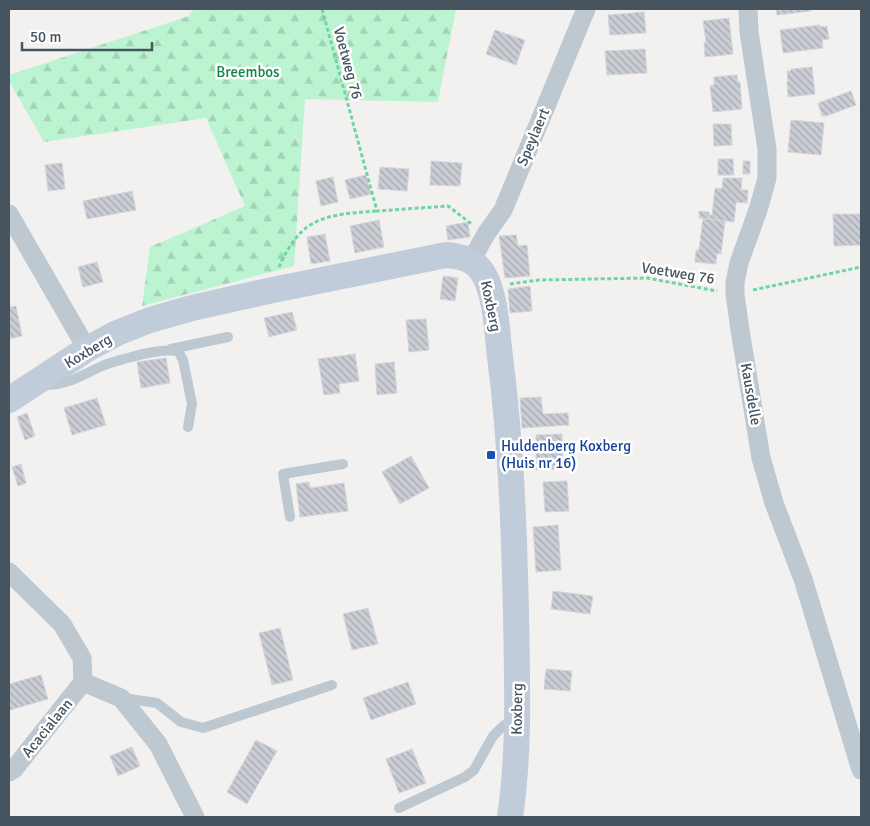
<svg xmlns="http://www.w3.org/2000/svg" width="870" height="826" font-family="Signika,sans-serif">
<style>
.forest{fill:url(#forest-firs)}
.building{fill:url(#building-back-hatch);stroke:#d4d6dc}
.lines{fill:none;stroke-linecap:round;stroke-linejoin:round}
.path{stroke:#70d5a3;stroke-width:3;stroke-dasharray:4 2.5;stroke-linecap:butt}
.lane{stroke:#bdc8d1;stroke-width:10}
.street{stroke:#bdc8d1;stroke-width:19}
.secondary{stroke:#c0ccd9;stroke-width:26}
.transit-dot{fill:#1a4fb4;stroke:#fff;stroke-width:2}
.labels{text-anchor:middle;stroke-width:5;stroke-linejoin:round;paint-order:stroke}
.street-label{font-size:15px;fill:#465460;stroke:#fff}
.park-label{font-size:15px;fill:#0e8449;stroke:#fff}
.transit-label{font-size:15px;fill:#164399;stroke:#fff;text-anchor:start}
</style>
<defs>
<pattern id="forest-firs" width="22" height="20" patternUnits="userSpaceOnUse" patternTransform="scale(1.25)"><rect width="22" height="20" fill="#bcf4d1"/><path d="M5 1l3.5 6h-7zM16 11l3.5 6h-7z" fill="#a3d3b6"/></pattern>
<pattern id="building-back-hatch" width="6" height="6" patternUnits="userSpaceOnUse" patternTransform="scale(1.25)"><rect width="6" height="6" fill="#cacdd3"/><path d="M-1 5l2 2M0 0l6 6M5-1l2 2" fill="none" stroke="#a6a9af"/></pattern>
</defs>
<rect width="100%" height="100%" fill="#f3f0f0"/>
<path class="forest" d="M193,9H456L438,102L305,99L294,266L142,306L150,247L245,206L206,118L44,142L9,81V75L189,16Z"/>
<path class="building" d="M776,9H811V11L777,15Z
M644,12L646,33L610,35L608,15Z
M729,18L733,54L705,57L704,42H706L703,21Z
M820,25V27L827,26L829,39L822,40L823,48L783,53L780,30Z
M495,30L525,40L516,65L486,54Z
M645,49L647,73L607,75L605,51Z
M812,67L815,94L788,97L787,82H788L787,71H791V69Z
M737,75L738,82H740L742,109L713,112L710,86L714,85V77Z
M851,91L856,105L826,116H822L818,103Z
M791,120L824,123L821,155L788,152Z
M713,124H731L732,145L714,146Z
M718,159H733L734,175H718Z
M431,161L462,163L460,186L430,185Z
M743,161H750V174H743Z
M62,163L65,189L48,191L45,165Z
M380,167L409,169L407,191L378,189Z
M366,175L371,194L350,199L345,180Z
M333,177L338,202L321,206L316,181Z
M723,178H742L741,190H748L747,203L736,202L734,222L699,218V211L709,212V215H712L715,188L722,189Z
M132,191L136,210L87,219L83,201Z
M833,214H861V245L834,246Z
M703,218L725,221L721,254L717,253L716,264L695,262L696,250H699Z
M379,220L384,247L355,253L350,226Z
M468,222L470,237L448,240L446,226Z
M325,234L330,261L311,264L307,237Z
M516,234L518,246L527,245L530,276L505,278L499,236L515,235Z
M97,262L103,282L83,287L78,267Z
M443,276L458,278L455,301L440,299Z
M530,286L532,311L510,313L508,289Z
M16,306L22,336L9,339V307Z
M292,312L297,330L269,337L264,318Z
M426,319L429,350L409,352L406,320Z
M355,354L359,381L339,384L340,393L324,395L318,359Z
M166,358L170,383L141,388L137,362Z
M394,362L397,393L377,395L375,364Z
M541,397L543,414L568,413L569,425L522,428L520,398Z
M97,398L106,425L72,435L64,408Z
M27,413L35,436L25,440L17,417Z
M562,434L563,469L536,470V435Z
M411,456L429,488L400,504L382,472Z
M21,464L26,483L18,486L12,467Z
M567,481L569,511L545,512L543,482Z
M309,482L310,488L344,483L348,511L300,517L296,484Z
M558,525L561,570L536,572L533,527Z
M553,591L593,596L590,614L551,609Z
M368,608L378,644L352,650L343,614Z
M280,628L293,680L272,685L259,633Z
M546,669L572,671L570,691L544,689Z
M41,675L48,699L10,710L9,706V684Z
M408,682L416,704L371,720L363,698Z
M256,740L277,751L247,804L227,792Z
M132,747L140,766L118,776L110,756Z
M412,749L426,783L399,793L386,759Z"/>
<g class="lines">
<path class="path" d="M322,9L377,211L448,206L473,225
M279,267C285,252 298,231 312,224C331,213 355,213 377,211
M510,284L539,280L647,278L717,291
M753,290L861,267"/>
<path class="lane" d="M171,349L228,337
M43,385C66,386 82,375 102,366C109,363 117,361 124,359C142,354 159,349 178,351L183,360L192,404L188,427
M290,517L283,474L343,464
M123,698L157,703L181,722L203,728L332,685
M399,808L465,777L474,770L493,736L503,726L516,718"/>
<path class="street" d="M748,9L749,32L767,149V178L759,207L739,263L735,282V294L740,330L761,458L774,503L803,579L861,770
M9,214L87,349
M471,261L486,234L503,210L586,9
M9,572L62,624L82,658L83,682
M83,682L121,698L158,744L195,817
M9,772L14,769L83,682"/>
<path class="secondary" d="M9,400L87,349L117,333L150,320L192,308L268,291L446,255C462,256 476,260 484,275C496,296 497,333 500,357C511,442 514,527 516,613C517,681 520,750 510,817"/>
</g>
<rect class="transit-dot" x="486" y="450" width="10" height="10" rx="2.5"/>
<g class="labels">
<g class="street-label">
<text transform="translate(348 63) rotate(75)" y="5">Voetweg 76</text>
<text transform="translate(533 137) rotate(-67)" y="5">Speylaert</text>
<text transform="translate(678 273) rotate(9)" y="5">Voetweg 76</text>
<text transform="translate(491 306) rotate(78)" y="5">Koxberg</text>
<text transform="translate(88 351) rotate(-31)" y="5">Koxberg</text>
<text transform="translate(751 394) rotate(80)" y="5">Kausdelle</text>
<text transform="translate(517 709) rotate(-89)" y="5">Koxberg</text>
<text transform="translate(47 728) rotate(-51)" y="5">Acacialaan</text>
</g>
<g class="park-label">
<text x="248" y="77">Breembos</text>
</g>
<g class="transit-label">
<text x="501" y="451">Huldenberg Koxberg<tspan x="501" dy="17">(Huis nr 16)</tspan></text>
</g>
</g>
<rect width="870" height="826" fill="none" stroke="#465460" stroke-width="20"/>
<path d="M22 42v8h130v-8" fill="none" stroke="#465460" stroke-width="2.5"/>
<text x="30" y="42" font-size="15" fill="#465460" stroke="#ffffff" stroke-width="4" paint-order="stroke">50 m</text>
</svg>
